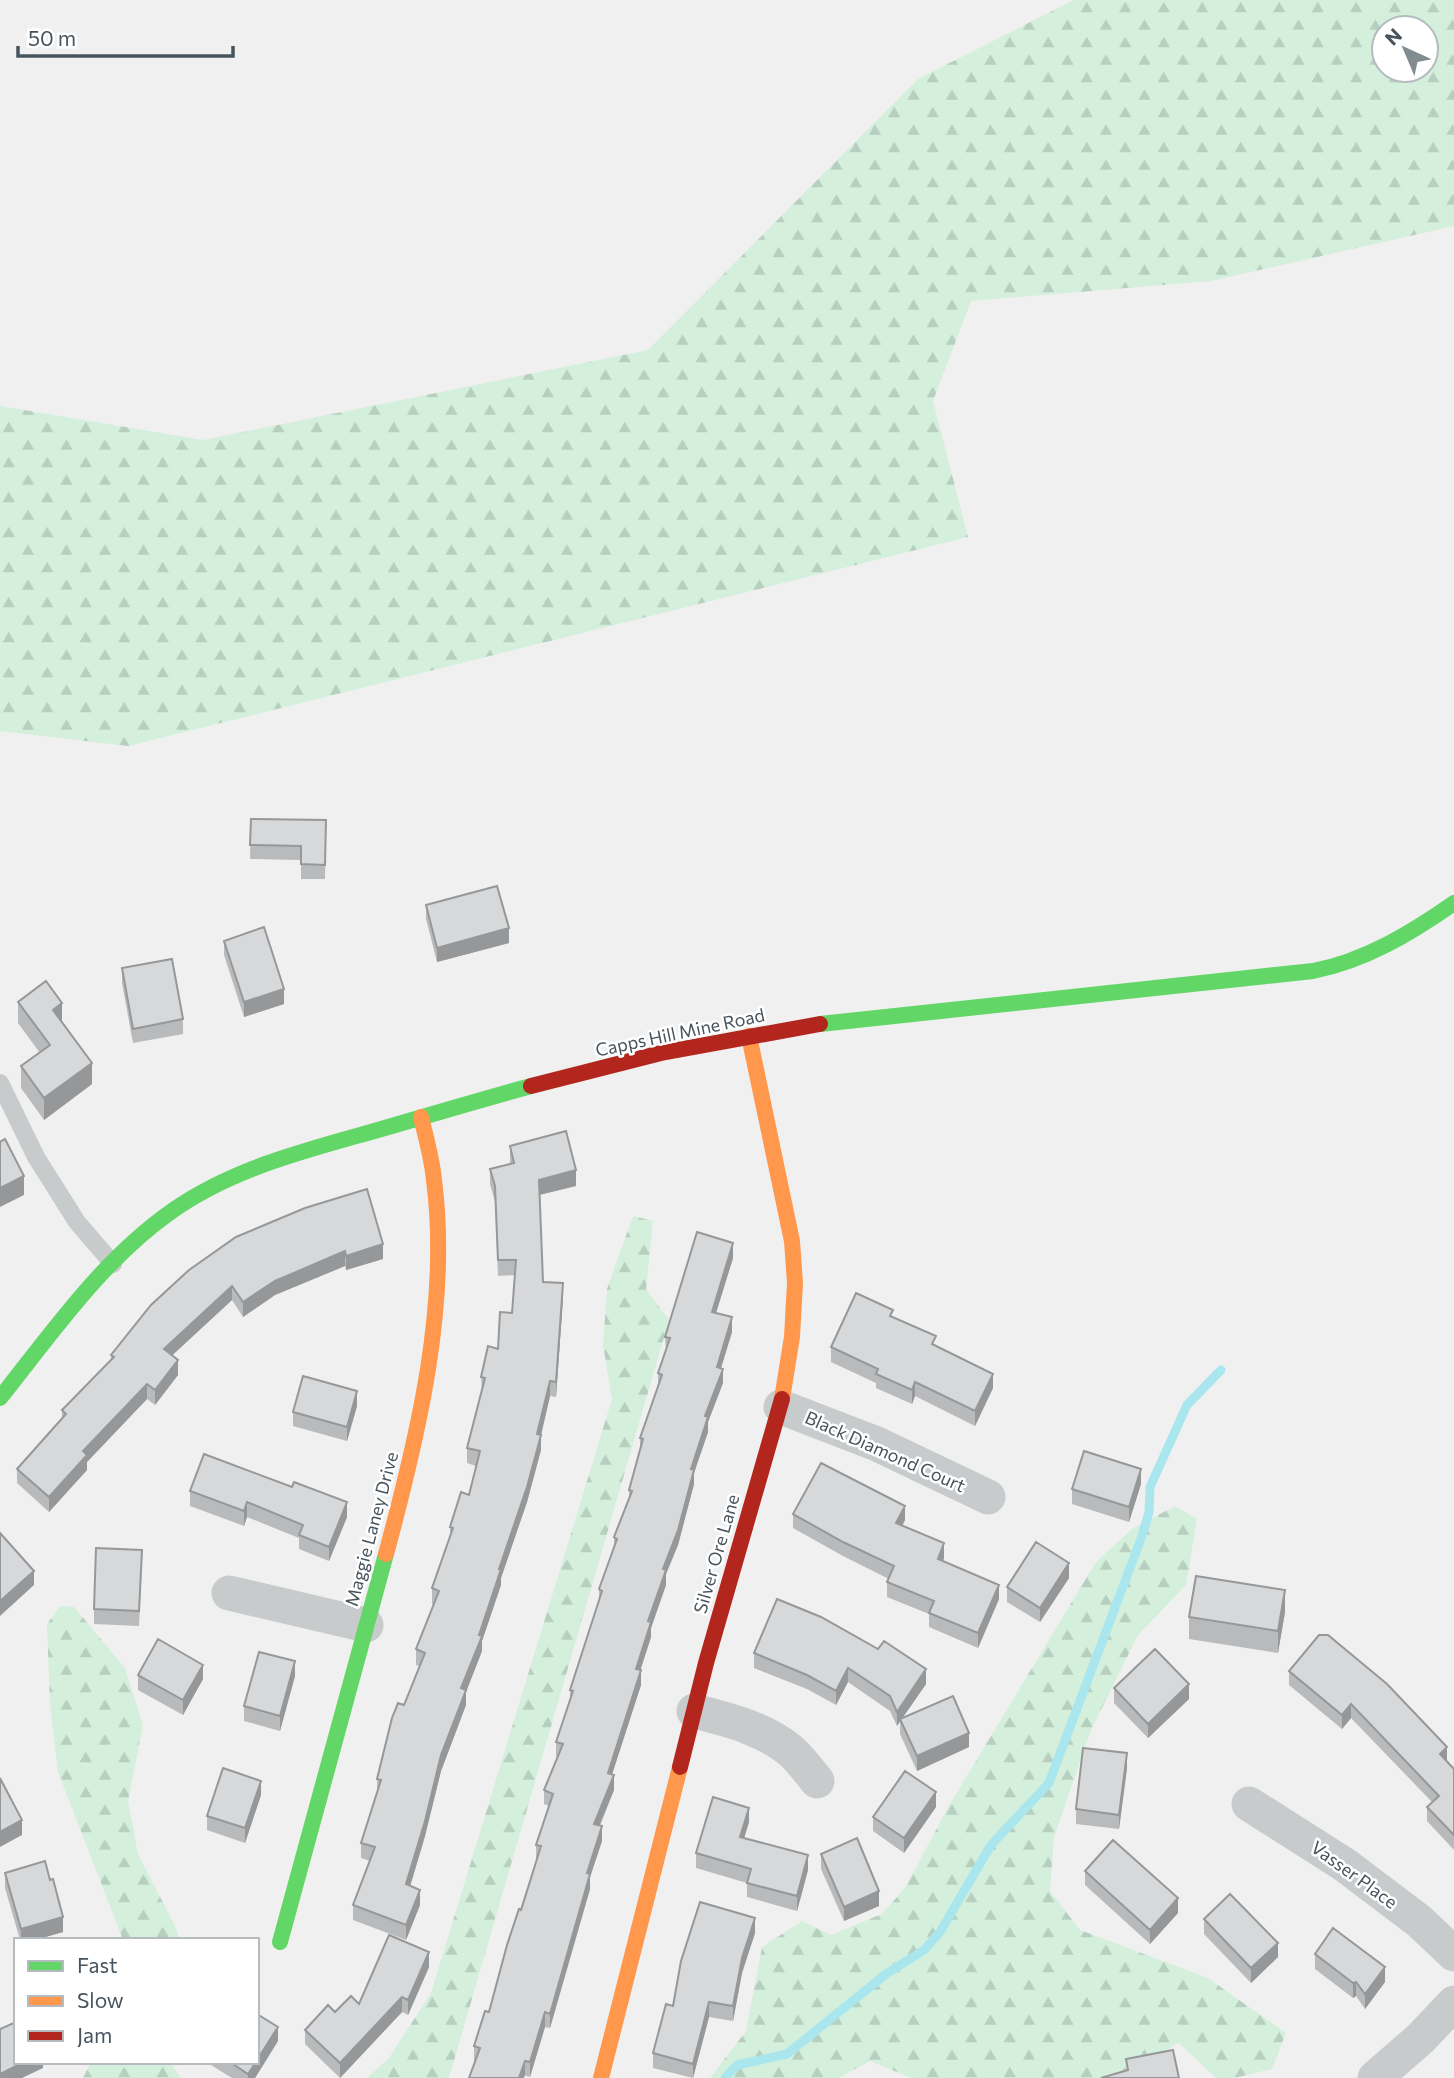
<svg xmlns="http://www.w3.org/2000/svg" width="1454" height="2078" font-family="Commissioner,sans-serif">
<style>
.forest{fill:url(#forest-firs);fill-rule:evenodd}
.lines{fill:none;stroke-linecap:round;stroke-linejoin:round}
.stream{stroke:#a9e6ee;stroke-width:9}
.lane{stroke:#c8cbcc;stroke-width:18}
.street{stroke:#c8cbcc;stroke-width:35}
.fast{stroke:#63d668;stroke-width:16}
.slow{stroke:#ff974d;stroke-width:16}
.jam{stroke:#b3261e;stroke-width:16}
.wall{fill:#b9babb}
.shaded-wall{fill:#969798}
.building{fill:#d7d8d9;stroke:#969798;stroke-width:2}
.labels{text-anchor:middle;stroke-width:5;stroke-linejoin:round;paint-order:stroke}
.street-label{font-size:18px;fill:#47545d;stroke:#fff}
</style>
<defs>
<pattern id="forest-firs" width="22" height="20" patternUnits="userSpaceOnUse" patternTransform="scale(1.75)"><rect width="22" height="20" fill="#d4efdc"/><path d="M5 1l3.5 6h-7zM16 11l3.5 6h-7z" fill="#b7cfbf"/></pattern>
</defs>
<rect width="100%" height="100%" fill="#f1f0f0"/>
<path class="forest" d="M1074,0H1454V226L1211,281L971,301L933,401L968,537L128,746L0,731V406L203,440L648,350L918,79ZM1426,28V70H1384V28Z
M633,1216L653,1221L646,1289L669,1320L449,2078H367L389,2058L431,1993L612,1399L603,1345L607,1289Z
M1175,1506L1197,1519L1186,1585L1138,1635L1091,1730L1054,1837L1050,1891L1080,1930L1208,1978L1286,2033L1272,2069L1234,2078H1216L1179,2043L1113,2078H911L870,2061L839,2078H710L746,2031L762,1947L802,1921L831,1935L882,1914L905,1888L950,1804L1096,1562L1132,1529Z
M60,1606L74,1607L125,1668L143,1725L128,1801L138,1854L175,1926L180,1940H123L58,1772L50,1705L47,1624Z
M91,2062H170L181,2078H83Z"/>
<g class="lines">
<path class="stream" d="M725,2078L737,2065L787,2054L886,1974L924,1950L940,1932L991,1845L1049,1783L1142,1536L1149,1512L1150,1487L1187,1405L1221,1370"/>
<path class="lane" d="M0,1083L36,1157L77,1222L113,1264"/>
<path class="street" d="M781,1407L877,1444L988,1497
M229,1593L366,1625
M694,1711C729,1720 763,1728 791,1751C801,1760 809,1771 817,1781
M1249,1804L1345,1865L1419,1921L1454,1954
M1375,2078L1421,2038L1454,2003"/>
<path class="fast" d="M820,1024L1313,971C1365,961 1411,933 1454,903
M0,1398C52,1333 102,1260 172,1211C233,1168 307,1150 378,1130C429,1115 480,1100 531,1086
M280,1942L386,1554"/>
<path class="slow" d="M749,1036L792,1241L795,1283L792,1337L782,1399
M386,1554C418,1436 450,1303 434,1180C432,1158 426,1138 421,1117
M601,2078L680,1767"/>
<path class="jam" d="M531,1086L661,1053L820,1024
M680,1767L706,1663L782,1399"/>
</g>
<path class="wall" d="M251,819L326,820L325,879H301V860L250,859Z
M426,905L509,943L437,962L426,919Z
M224,941L284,1004L244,1017L224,955Z
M122,968L183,1019V1034L133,1043L122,983Z
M18,1002L62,1021L92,1084L44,1120L21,1088V1066L40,1053L18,1023Z
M510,1146L576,1186L539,1195L543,1282L563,1298L556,1397L550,1396L541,1435V1450L527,1502L501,1578V1585L482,1641V1651L466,1692V1705L441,1771L425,1836L410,1886L420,1905L406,1940L353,1920V1905L370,1861L361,1858V1843L377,1792V1779L419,1666L416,1665V1649L434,1604H432V1588L450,1538V1527L469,1495L476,1466L467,1463V1448L482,1392L481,1377L498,1349L512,1313L515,1275L498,1276L495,1202L490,1184V1169L510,1164Z
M236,1237L383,1259L346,1270L345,1266L275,1295L243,1317L232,1300L172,1355L178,1375L155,1405L147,1399L87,1462V1470L49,1512L17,1483V1469L62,1419V1410L111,1359V1355Z
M733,1258L716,1313L732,1332L721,1368L723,1383L708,1422V1432L694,1473V1484L678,1545L666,1574V1585L651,1628V1637L640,1670L641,1685L612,1774L614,1790L600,1826L602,1841L590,1877V1889L550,2028L545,2027L530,2077L474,2061V2046L489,2012L537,1860L536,1859V1845L549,1806L544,1804V1790L557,1757L556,1756V1742L570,1699V1690L599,1602V1589L614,1547V1537L629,1500V1490L640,1449V1438L658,1388V1373L666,1352L665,1337Z
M893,1317L936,1346L993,1388L975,1426L915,1396L912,1404L876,1388V1383L831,1362V1347Z
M357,1406L347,1441L293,1426V1412Z
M1141,1484L1129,1522L1072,1504V1489Z
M190,1491L347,1517L329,1561L299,1549V1538L247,1517L244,1526L190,1506Z
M793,1514L905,1520L902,1526L944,1558L943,1561L999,1599L978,1648L929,1627V1614L887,1597V1582L889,1579L843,1556L793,1528Z
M142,1564L139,1626L94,1624V1609Z
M1069,1578L1040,1622L1007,1602V1587Z
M777,1599L926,1684L902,1718L969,1747L917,1771L900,1734V1721L897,1726L890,1711L848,1682L836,1705L807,1689L754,1668V1653Z
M1285,1612L1278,1653L1189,1639V1617Z
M1319,1635L1454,1769V1850L1427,1821V1807L1432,1802L1351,1718L1342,1729L1289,1685V1671Z
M138,1675L203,1679L183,1715L138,1690Z
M295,1676L280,1731L244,1721V1706Z
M1114,1688L1189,1699L1148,1738L1114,1703Z
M1127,1768L1119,1829L1076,1824V1809Z
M261,1795L245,1843L207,1830V1816Z
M936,1807L904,1853L873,1831V1817Z
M749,1822L744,1838L808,1870L797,1911L747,1897V1883L696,1868V1853Z
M821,1854L879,1906L844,1921L821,1869Z
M1085,1871L1178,1913L1150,1944L1085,1885Z
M5,1873L63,1932L35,1940H20L5,1888Z
M1204,1919L1278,1957L1251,1983L1204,1934Z
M755,1933L742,1973L733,2021L709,2017L693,2078L653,2068V2053L673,2006Z
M1315,1954L1385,1982L1365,2009L1356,1996L1353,1998L1315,1969Z
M429,1967L408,2015L402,2012L340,2078L305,2044V2030L335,2012L359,2004Z
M278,2041L255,2078H232L206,2062H257Z"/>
<path class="shaded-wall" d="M509,928V943L437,962V948Z
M284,989V1004L244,1017V1002Z
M62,1003V1025L53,1010Z
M92,1063V1084L44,1120V1098Z
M576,1170V1186L539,1195V1180Z
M24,1176V1195L0,1207V1188Z
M733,1243V1258L712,1326V1312Z
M383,1244V1259L346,1270V1256Z
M345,1251V1266L275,1295L243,1317V1302L275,1281Z
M563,1283V1298L556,1397V1382Z
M232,1286V1300L164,1363V1349Z
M732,1317V1332L717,1381V1367Z
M178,1360V1375L155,1405V1390Z
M723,1369V1383L708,1422V1432L694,1473V1484L678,1545L666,1574V1585L651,1628V1637L636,1684V1669L663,1569L705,1416Z
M993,1374V1388L975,1426V1411Z
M550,1381V1396L541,1435V1450L527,1502L501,1578V1585L482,1641V1651L466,1692V1705L441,1771L425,1836L406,1900V1884L441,1755L499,1569L537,1434Z
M915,1382V1396L912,1404V1390Z
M147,1384V1399L87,1462V1470L49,1512V1497L83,1451Z
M357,1391V1406L347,1441V1427Z
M1141,1469V1484L1129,1522V1507Z
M247,1502V1517L244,1526V1511Z
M347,1502V1517L329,1561V1547Z
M905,1506V1520L896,1538V1523Z
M944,1543V1558L938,1573V1559Z
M1069,1563V1578L1040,1622V1608Z
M34,1571V1585L0,1616V1601Z
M999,1585V1599L978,1648V1633Z
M1285,1590V1612L1278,1653V1631Z
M295,1661V1676L280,1731V1716Z
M203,1665V1679L183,1715V1700Z
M848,1668V1682L836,1705V1691Z
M926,1669V1684L897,1726V1712Z
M641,1670V1685L608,1787V1773Z
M1189,1684V1699L1148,1738V1724Z
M1351,1704V1718L1342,1729V1715Z
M969,1733V1747L917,1771V1756Z
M1447,1747V1761L1440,1754Z
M1127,1753V1768L1119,1829V1815Z
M614,1775V1790L594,1838V1824Z
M261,1781V1795L245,1843V1828Z
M936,1792V1807L904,1853V1838Z
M749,1808V1822L740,1852V1837Z
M22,1820V1835L0,1847V1832Z
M602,1826V1841L590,1877V1889L550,2028V2014L587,1873Z
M808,1855V1870L797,1911V1896Z
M420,1890V1905L406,1940V1925Z
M879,1891V1906L844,1921V1907Z
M1178,1898V1913L1150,1944V1930Z
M63,1917V1932L35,1940H21V1929Z
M755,1918V1933L742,1973L733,2021V2006L742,1958Z
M1278,1943V1957L1251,1983V1968Z
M429,1952V1967L408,2015V2000Z
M1385,1967V1982L1365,2009V1994Z
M1356,1982V1996L1353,1998V1983Z
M402,1997V2012L340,2078V2063Z
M709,2002V2017L693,2078V2064Z
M545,2012V2027L530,2077V2062Z
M278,2027V2041L255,2078H248V2074L256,2062H257V2060Z
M525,2061V2075L524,2078H519Z
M24,2062H43V2068L22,2078H0V2074Z"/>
<path class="building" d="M251,819L326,820L325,865L301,864V846L250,845Z
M497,886L509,928L437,948L426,905Z
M264,927L284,989L244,1002L224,941Z
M172,959L183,1019L133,1029L122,968Z
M46,981L62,1003L53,1010L92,1063L44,1098L21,1066L50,1045L18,1002Z
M566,1131L576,1170L539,1180L543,1282L563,1283L556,1382L550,1381L537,1434L541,1435L527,1487L499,1569H501L479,1635L482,1636L461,1688L466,1690L441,1755L425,1821L406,1884L420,1890L406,1925L353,1905L375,1847L361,1843L381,1780L377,1779L392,1718L398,1703L404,1705L425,1653L416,1649L439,1591L432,1588L453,1528L450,1527L461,1492L469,1495L480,1451L467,1448L485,1378L481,1377L488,1346L498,1349L500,1312L512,1313L516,1260H498L495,1186L490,1169L514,1163L510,1146Z
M5,1139L24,1176L0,1188V1142Z
M367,1189L383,1244L346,1256L345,1251L275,1281L243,1302L232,1286L164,1349L178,1360L155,1390L147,1384L83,1451L87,1455L49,1497L17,1469L66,1414L62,1410L114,1357L111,1355L151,1305L189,1270L236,1237L305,1208Z
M697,1232L733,1243L712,1312L732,1317L717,1367L723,1369L705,1416L708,1417L691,1469L694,1470L678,1530L663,1569L666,1570L648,1621L651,1622L636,1669L641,1670L608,1773L614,1775L594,1824L602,1826L587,1873L590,1874L550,2014L545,2012L530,2062L525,2061L519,2078H469L480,2048L474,2046L485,2011L489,2012L507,1945L519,1909L521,1910L541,1846L536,1845L553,1794L544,1790L563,1744L556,1742L573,1691L570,1690L602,1591L599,1589L617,1539L614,1537L632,1491L629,1490L643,1439L640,1438L662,1375L658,1373L670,1338L665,1337Z
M856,1293L893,1310L890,1316L936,1336L932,1344L993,1374L975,1411L915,1382L912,1390L876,1374L878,1369L831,1347Z
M303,1376L357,1391L347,1427L293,1412Z
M1084,1451L1141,1469L1129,1507L1072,1489Z
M204,1454L292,1487L294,1482L347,1502L329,1547L299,1535L303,1525L247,1502L244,1511L190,1491Z
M821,1463L905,1506L896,1523L944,1543L938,1559L999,1585L978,1633L929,1613L934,1601L887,1582L894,1566L843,1542L793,1514Z
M0,1533L34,1571L0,1601Z
M1036,1542L1069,1563L1040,1608L1007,1587Z
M96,1548L142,1550L139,1611L94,1609Z
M1196,1576L1285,1590L1278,1631L1189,1617Z
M777,1599L821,1617L878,1649L884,1641L926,1669L897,1712L890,1696L848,1668L836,1691L807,1675L754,1653Z
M1319,1635H1328L1387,1684L1447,1747L1440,1754L1454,1769V1835L1427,1807L1439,1796L1351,1704L1342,1715L1289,1671Z
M158,1639L203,1665L183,1700L138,1675Z
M1155,1649L1189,1684L1148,1724L1114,1688Z
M259,1652L295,1661L280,1716L244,1706Z
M953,1696L969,1733L917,1756L900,1719Z
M1083,1748L1127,1753L1119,1815L1076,1809Z
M223,1768L261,1781L245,1828L207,1816Z
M905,1771L936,1792L904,1838L873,1817Z
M0,1778L22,1820L0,1832Z
M713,1797L749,1808L740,1837L808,1855L797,1896L747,1883L751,1869L696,1853Z
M857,1838L879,1891L844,1907L821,1854Z
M1113,1840L1178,1898L1150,1930L1085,1871Z
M45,1861L50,1880L53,1879L63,1917L21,1929L5,1873Z
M1230,1894L1278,1943L1251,1968L1204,1919Z
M700,1902L755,1918L742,1958L733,2006L709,2002L693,2064L653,2053L666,2004L673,2006L681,1961Z
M1333,1928L1385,1967L1365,1994L1356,1982L1353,1983L1315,1954Z
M389,1935L429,1952L408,2000L402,1997L340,2063L305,2030L328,2005L335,2012L351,1996L359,2004Z
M257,2014L278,2027L257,2060Z
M16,2022V2062H24L0,2074V2029Z
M1173,2050L1179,2078H1101L1128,2070L1126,2059Z
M230,2062H256L248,2074Z"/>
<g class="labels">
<g class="street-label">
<text transform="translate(680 1033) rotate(-12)" y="6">Capps Hill Mine Road</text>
<text transform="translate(885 1452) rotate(24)" y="6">Black Diamond Court</text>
<text transform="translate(372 1529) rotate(-75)" y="6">Maggie Laney Drive</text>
<text transform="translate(717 1554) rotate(-74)" y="6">Silver Ore Lane</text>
<text transform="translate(1354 1875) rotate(36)" y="6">Vasser Place</text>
</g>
</g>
<rect x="14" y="1938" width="245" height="126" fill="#ffffff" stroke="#b5bbbe" stroke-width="2"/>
<rect x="28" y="1961" width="35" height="10" fill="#63d668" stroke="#b5bbbe" stroke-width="2"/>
<text x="77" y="1973" font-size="21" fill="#47545d">Fast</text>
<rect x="28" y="1996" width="35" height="10" fill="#ff974d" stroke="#b5bbbe" stroke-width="2"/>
<text x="77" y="2008" font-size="21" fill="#47545d">Slow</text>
<rect x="28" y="2031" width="35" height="10" fill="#b3261e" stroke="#b5bbbe" stroke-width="2"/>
<text x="77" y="2043" font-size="21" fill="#47545d">Jam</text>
<g transform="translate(1405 49) rotate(316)"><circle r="33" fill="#ffffff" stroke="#b5bbbe" stroke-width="2"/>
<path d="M0-5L12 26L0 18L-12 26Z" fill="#828b90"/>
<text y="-10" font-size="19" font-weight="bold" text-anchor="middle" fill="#47545d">N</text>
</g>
<path d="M18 46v10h215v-10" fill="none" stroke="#47545d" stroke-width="3.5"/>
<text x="28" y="46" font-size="21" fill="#47545d" stroke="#ffffff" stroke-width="5" paint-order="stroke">50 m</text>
</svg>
